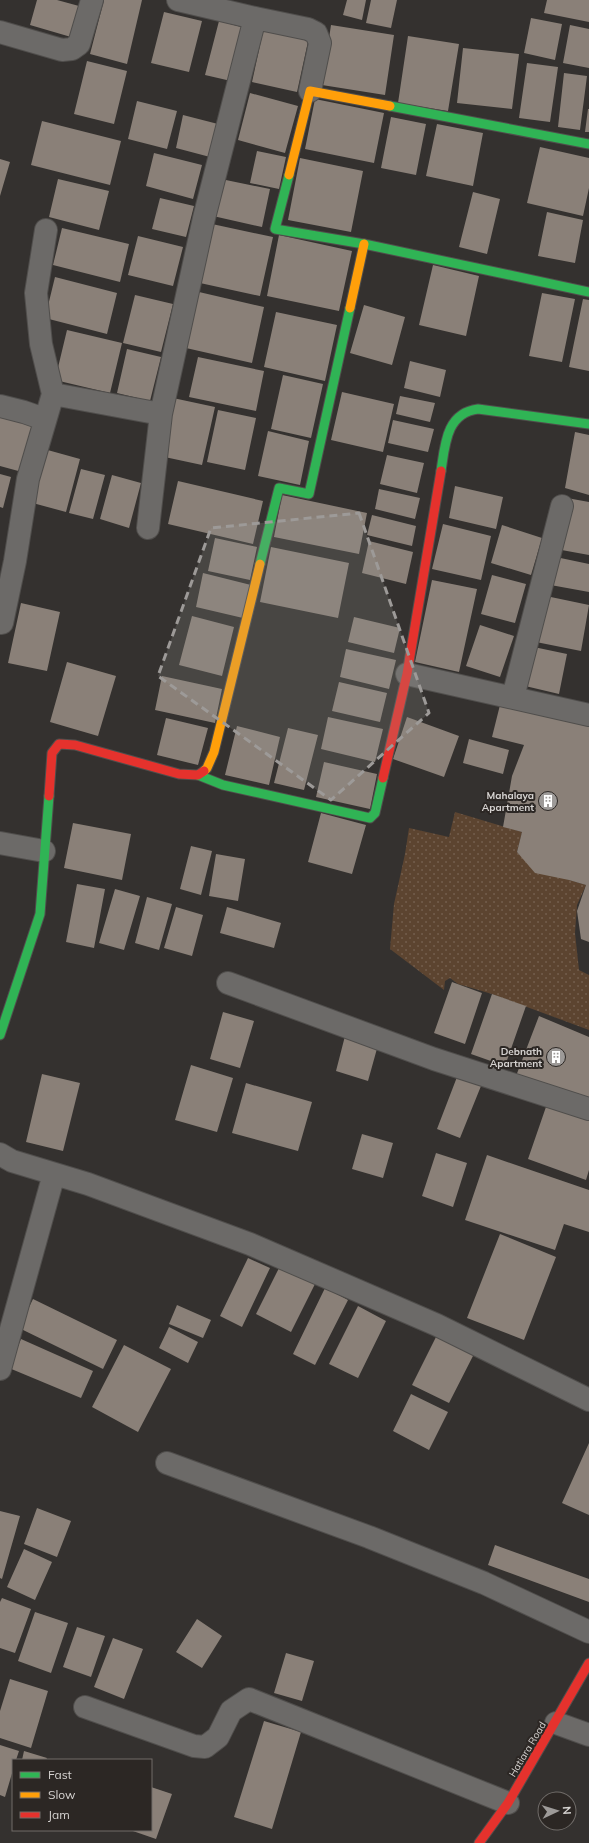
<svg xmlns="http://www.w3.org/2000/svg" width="589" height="1843" font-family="Mulish,sans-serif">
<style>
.grass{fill:url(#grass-dots)}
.building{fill:#8a8078}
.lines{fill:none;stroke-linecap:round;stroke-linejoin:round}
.street-casing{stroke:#504e4c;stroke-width:24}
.fast-casing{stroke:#504e4c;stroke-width:11}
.slow-casing{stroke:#504e4c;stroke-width:11}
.jam-casing{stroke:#504e4c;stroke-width:11}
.street{stroke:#6c6a68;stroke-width:22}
.fast{stroke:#30b455;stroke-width:9}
.slow{stroke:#ff9f0a;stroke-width:9}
.jam{stroke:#e5322d;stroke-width:9}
.marked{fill:#9d9a98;fill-opacity:0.2;stroke:#9d9a98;stroke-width:3;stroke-dasharray:8 5;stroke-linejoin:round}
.labels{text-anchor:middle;stroke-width:4;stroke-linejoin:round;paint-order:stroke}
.poi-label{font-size:10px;font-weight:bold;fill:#d6d3d1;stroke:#2c2724;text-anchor:end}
.street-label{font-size:10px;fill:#d6d3d1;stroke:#2c2724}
</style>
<defs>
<pattern id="grass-dots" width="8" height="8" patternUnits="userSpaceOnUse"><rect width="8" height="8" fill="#5c4430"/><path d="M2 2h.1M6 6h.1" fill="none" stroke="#735e4d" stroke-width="1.8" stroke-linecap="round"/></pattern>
</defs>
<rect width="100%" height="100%" fill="#34312f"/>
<path class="grass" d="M455,812L522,832L517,852C532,868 565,879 586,885L577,905L575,933L579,970L589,975V1030L492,994L458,984L450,978L445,981L444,990L390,949L394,904L405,854L409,828L449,837Z"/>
<path class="building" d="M37,0H57L79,6L71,37L30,25Z
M104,0H142L127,64L90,54Z
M347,0H366L362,20L343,15Z
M371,0H397L391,28L366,23Z
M547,0H589V22L544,13Z
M164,12L202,21L189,72L151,63Z
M531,18L562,24L555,60L524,53Z
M219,21L245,28L231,81L205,75Z
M331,25L394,35L385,95L322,85Z
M570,25L589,29V68L563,63Z
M264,27L309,37L297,92L252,82Z
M408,36L459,44L448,111L398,103Z
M463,48L519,54L512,109L457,103Z
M87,61L127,71L114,124L74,114Z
M527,63L558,67L550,122L519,118Z
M564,73L587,76L580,130L558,127Z
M250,93L298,106L285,153L238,140Z
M315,99L384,113L374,163L305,149Z
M137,101L177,111L167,149L128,139Z
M588,109H589V132H585Z
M183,115L218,124L210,157L176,148Z
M391,117L426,124L416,175L381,168Z
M42,121L121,141L110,185L31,165Z
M437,124L483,133L473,186L426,176Z
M540,147L589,158V188L583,216L527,203Z
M257,151L286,157L279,189L250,183Z
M154,153L202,165L193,199L146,186Z
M300,158L363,171L351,232L288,220Z
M0,159L10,162L0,196Z
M58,179L109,191L99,230L49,217Z
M221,179L270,189L262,227L213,216Z
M473,192L500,199L487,254L459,247Z
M160,198L194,206L186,237L152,229Z
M547,212L583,220L575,263L538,256Z
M212,224L273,237L260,296L200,283Z
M62,228L129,244L120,282L53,265Z
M279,235L352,251L339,311L267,296Z
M138,236L183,247L173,286L128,275Z
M433,265L479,276L466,336L419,325Z
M55,277L117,293L107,334L45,318Z
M199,292L264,307L252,363L186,348Z
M542,293L575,299L562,362L529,356Z
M135,295L173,304L161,352L123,343Z
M583,299L589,300V371L569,367Z
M364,305L405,317L392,365L350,353Z
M276,312L337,325L325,381L264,367Z
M67,330L122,343L110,393L55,380Z
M127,349L161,357L150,401L117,393Z
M198,357L264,371L256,411L189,397Z
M410,361L446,370L440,397L404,388Z
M283,375L323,384L311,438L271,429Z
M342,392L394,404L383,452L331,440Z
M400,396L435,403L430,422L396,414Z
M173,398L215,407L202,465L160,456Z
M218,410L256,418L245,470L207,462Z
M0,416L34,425L22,472L0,466Z
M393,420L434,429L428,452L388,443Z
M268,431L309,441L300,485L258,476Z
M575,432L589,435V495L565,488Z
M44,449L80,459L66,512L29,502Z
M387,455L424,463L417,493L380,484Z
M81,469L105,475L93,519L69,513Z
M0,474L11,477L3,508L0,507Z
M112,475L141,483L129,528L100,519Z
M178,481L263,501L253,544L168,524Z
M455,486L503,497L496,529L449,518Z
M379,489L420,498L415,519L375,509Z
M282,495L367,513L359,554L274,537Z
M567,498L589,502V555L556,549Z
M372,515L416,526L412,546L367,535Z
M443,524L491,536L481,580L432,569Z
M502,525L542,538L531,575L491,563Z
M215,538L257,547L250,580L208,571Z
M369,541L413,552L406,584L362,573Z
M271,547L349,563L338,618L260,602Z
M551,556L589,564V592L545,584Z
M203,573L251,585L243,618L196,607Z
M492,575L526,584L515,623L481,614Z
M432,580L477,589L459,672L415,662Z
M546,596L589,605L581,651L536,642Z
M21,603L60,612L47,671L8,663Z
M192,616L234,627L222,676L179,665Z
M354,617L400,628L394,653L348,642Z
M480,625L514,636L500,677L466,666Z
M529,646L567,654L559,694L521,685Z
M346,649L396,660L389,689L340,677Z
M67,662L116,676L98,736L50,722Z
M162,676L222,689L215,723L155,710Z
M339,682L387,693L380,722L332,711Z
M502,697L589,716V942L581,939L577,911L586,885L569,880L535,873L517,852L522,832L503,827L512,776L524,745L492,737Z
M328,717L383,729L375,762L321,749Z
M407,717L459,736L444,777L393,759Z
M166,718L208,728L198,765L157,755Z
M237,726L280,737L269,785L225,775Z
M288,728L318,735L304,790L274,783Z
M469,739L509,750L503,774L463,763Z
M324,762L377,774L370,809L316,797Z
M321,813L366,825L352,874L308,862Z
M73,823L131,834L122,880L64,868Z
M191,846L212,851L201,895L180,889Z
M216,854L245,859L238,901L209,896Z
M77,884L105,889L94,948L66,942Z
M115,889L140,896L124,950L99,943Z
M147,897L172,904L159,950L135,943Z
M176,907L203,915L192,956L164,948Z
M227,907L281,923L274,948L220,933Z
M452,982L482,993L465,1044L434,1033Z
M492,994L526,1006L505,1066L471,1054Z
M223,1012L254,1021L240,1068L210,1059Z
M539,1016L589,1037V1103L516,1076Z
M345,1036L378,1045L368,1081L336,1071Z
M191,1065L233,1078L217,1132L175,1120Z
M42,1074L80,1083L63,1151L26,1142Z
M457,1077L481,1086L460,1138L437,1129Z
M246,1083L312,1102L298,1151L232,1133Z
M547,1104L589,1119V1170L586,1180L528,1159Z
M362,1134L393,1143L383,1178L352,1169Z
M436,1153L467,1163L453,1207L422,1196Z
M487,1155L589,1190V1232L564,1224L555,1250L465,1220Z
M500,1234L556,1257L524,1340L467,1318Z
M248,1258L270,1268L242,1327L220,1316Z
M280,1266L315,1284L291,1332L256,1314Z
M325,1288L348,1300L315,1365L293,1354Z
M33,1299L117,1340L103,1369L19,1328Z
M177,1305L211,1320L203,1338L169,1324Z
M358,1306L386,1321L358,1378L329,1364Z
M169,1327L198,1342L188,1363L159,1348Z
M437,1335L474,1354L449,1403L412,1385Z
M21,1339L93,1371L81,1398L9,1368Z
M124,1345L171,1369L138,1432L92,1407Z
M411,1394L448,1412L429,1450L393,1431Z
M589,1443V1515L562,1503Z
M37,1508L71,1521L57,1557L24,1544Z
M0,1511L20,1516L2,1579L0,1578Z
M495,1545L589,1579V1602L488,1565Z
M24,1549L52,1562L35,1600L7,1587Z
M2,1598L31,1609L15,1653L0,1648V1602Z
M35,1612L68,1623L51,1673L18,1661Z
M197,1619L222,1636L202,1668L176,1652Z
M77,1627L105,1636L91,1677L63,1667Z
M113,1638L143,1649L124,1699L94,1687Z
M286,1653L314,1661L302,1701L274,1693Z
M10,1679L48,1691L31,1748L0,1738V1711Z
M264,1721L301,1732L272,1829L234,1817Z
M0,1745L19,1751L16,1760H13V1770L5,1797L0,1795Z
M24,1751L47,1758L46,1760H22Z
M151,1787L172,1794L156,1839L130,1830H151Z"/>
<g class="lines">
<defs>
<path id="street" d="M255,18L308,29L316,33L320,43L310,91
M0,32L62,50L72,49L79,44L92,0
M53,394L161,414
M0,406L24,412L44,419
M148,528L161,414L204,218L255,18L178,0
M0,623H2L15,561L28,479L53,394L41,344L36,293L46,230
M407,674L589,715
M513,697L562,506
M0,843L44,851
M228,983L434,1059L589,1109
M0,1154L12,1161L88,1184L250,1244L437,1325L589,1400
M0,1369L54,1174
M167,1463L369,1537L484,1583L589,1632
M85,1707L194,1746L205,1747L218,1737L231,1711L249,1699L508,1803
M556,1723L589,1735"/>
<path id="fast" d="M390,106L589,144
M289,175L275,229L364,244L589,292
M441,471C445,445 446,413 478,409L589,424
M260,564L279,488L309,494L350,308
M198,775L223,785L370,818L375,813L383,778
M0,1035L40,914L49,796"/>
<path id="slow" d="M289,175L310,91L390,106
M350,308L364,244
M204,771L207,768L214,752L260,564"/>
<path id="jam" d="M383,778L407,674L441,471
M49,796L52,753L59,744L75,745L179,774L198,775L204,771
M479,1843L508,1803L589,1663"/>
</defs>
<use href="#street" class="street-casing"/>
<use href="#fast" class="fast-casing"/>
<use href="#slow" class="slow-casing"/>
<use href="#jam" class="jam-casing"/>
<use href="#street" class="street"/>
<use href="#fast" class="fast"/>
<use href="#slow" class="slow"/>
<use href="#jam" class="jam"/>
</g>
<path class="marked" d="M359,513L429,713L331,800L158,676L211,528Z"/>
<defs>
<symbol id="building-disc" viewBox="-11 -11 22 22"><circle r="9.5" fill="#9d9a98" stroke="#2c2724"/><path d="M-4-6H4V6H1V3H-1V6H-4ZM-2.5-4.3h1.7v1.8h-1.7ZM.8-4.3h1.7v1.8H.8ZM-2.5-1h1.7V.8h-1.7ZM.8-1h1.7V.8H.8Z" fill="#fff"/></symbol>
</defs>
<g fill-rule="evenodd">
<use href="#building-disc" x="537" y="790" width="22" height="22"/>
<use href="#building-disc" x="545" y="1046" width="22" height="22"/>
</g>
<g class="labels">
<g class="poi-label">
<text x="534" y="799">Mahalaya<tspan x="534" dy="12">Apartment</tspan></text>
<text x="542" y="1055">Debnath<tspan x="542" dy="12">Apartment</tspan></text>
</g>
<g class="street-label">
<text transform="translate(527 1749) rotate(-59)" y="4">Hatiara Road</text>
</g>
</g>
<rect x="12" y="1759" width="140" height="72" fill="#2c2724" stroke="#706c69"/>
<rect x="20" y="1772" width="20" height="6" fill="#30b455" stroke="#706c69"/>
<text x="48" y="1779" font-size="12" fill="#d6d3d1">Fast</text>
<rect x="20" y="1792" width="20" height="6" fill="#ff9f0a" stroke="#706c69"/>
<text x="48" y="1799" font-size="12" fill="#d6d3d1">Slow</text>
<rect x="20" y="1812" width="20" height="6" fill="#e5322d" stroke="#706c69"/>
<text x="48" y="1819" font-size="12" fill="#d6d3d1">Jam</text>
<g transform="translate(557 1811) rotate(86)"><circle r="19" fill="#2c2724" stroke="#706c69"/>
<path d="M0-3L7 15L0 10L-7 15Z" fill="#9d9a98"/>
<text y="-6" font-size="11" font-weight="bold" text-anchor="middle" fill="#d6d3d1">N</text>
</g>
</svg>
